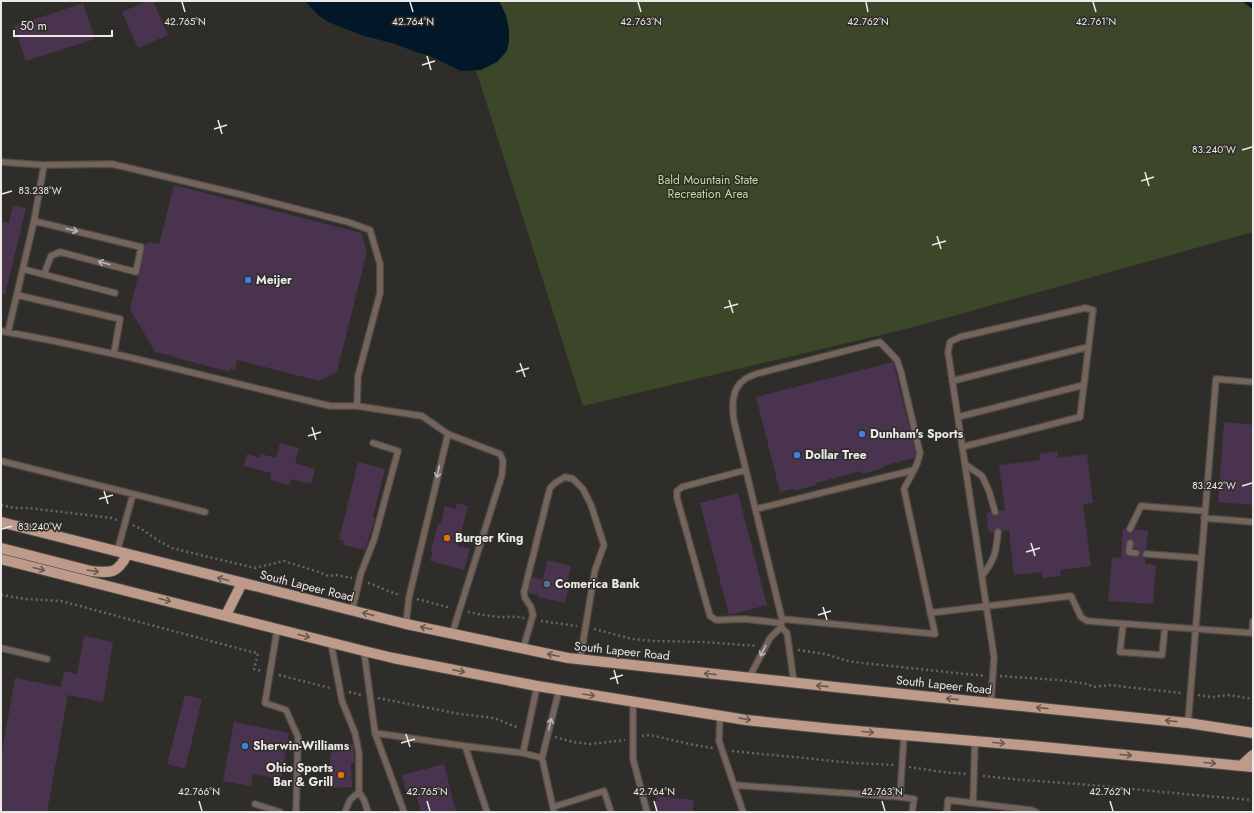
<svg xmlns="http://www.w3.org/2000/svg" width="1254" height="813" font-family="Jost,sans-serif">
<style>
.green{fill:#3c472a}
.water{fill:#021829}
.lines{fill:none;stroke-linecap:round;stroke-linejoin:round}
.stream{stroke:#021829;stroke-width:4}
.building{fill:#4a334f;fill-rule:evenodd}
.service-casing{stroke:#4c4b47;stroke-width:8}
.primary-casing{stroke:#4c4b47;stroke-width:12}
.path{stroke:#686763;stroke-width:2.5;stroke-dasharray:2 3;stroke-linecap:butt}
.service{stroke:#75645c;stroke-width:5.5}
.primary{stroke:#bd9a8a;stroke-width:10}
.oneway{stroke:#bbb4af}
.oneway2{stroke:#675950}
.ticks{fill:none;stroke:#eae9e6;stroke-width:1.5}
.shop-dot{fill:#3f7fe0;stroke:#2e2d29;stroke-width:1.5}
.food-dot{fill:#e8710a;stroke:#2e2d29;stroke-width:1.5}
.service-dot{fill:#5c6f8a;stroke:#2e2d29;stroke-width:1.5}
.labels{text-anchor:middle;stroke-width:3;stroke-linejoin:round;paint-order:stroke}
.park-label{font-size:12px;fill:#c1da9c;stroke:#2e2d29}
.poi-label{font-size:12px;font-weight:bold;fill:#eae9e6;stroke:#2e2d29;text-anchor:start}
.street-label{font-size:12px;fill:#eae9e6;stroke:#2e2d29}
.ticks-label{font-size:10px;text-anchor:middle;fill:#eae9e6;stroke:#2e2d29;stroke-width:3;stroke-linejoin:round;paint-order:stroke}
</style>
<rect width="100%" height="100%" fill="#2e2d29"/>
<path class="green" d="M454,1H1253V232L914,327L583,406Z"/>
<path class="water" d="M305,1H499L506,15L509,29V41L507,51L497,62L481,70L461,71L428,55L419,53L392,43L364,36L328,22L318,15Z"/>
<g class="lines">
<path class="stream" d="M1245,1L1253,7"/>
</g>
<path class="building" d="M147,1H153L168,35L138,48L122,12Z
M83,3L95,39L26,61L14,26Z
M174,185L361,233L367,252L337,372L319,381L237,360L235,370L230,369V372L173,357V356L155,352L130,309L138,276L140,273L146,243L149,244V242L159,244Z
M13,205L26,208L5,295L1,294V221L9,223Z
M893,362L916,453L914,458L883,466V468L862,474L861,471L816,483V485L794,491L793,489L780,492L756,397Z
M1224,422L1253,425V505L1218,502Z
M280,443L299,448L295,463L315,469L311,484L291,479L289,485L270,480L271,473L244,466L247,454L260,458L261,454L276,458Z
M1058,451L1057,458L1087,454L1093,503L1083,504L1091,566L1060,570L1061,576L1042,578V572L1014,575L1009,530L1002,531L1001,529L998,528L995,529L994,532L989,533L986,513L991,512L992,515L996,516L998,515L999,511L1005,510L999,465L1040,460L1039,454Z
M358,462L385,469L373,517L375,518L365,550L343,545L344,541L339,540Z
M738,493L767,605L729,615L700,503Z
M457,503L468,506L458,546L470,549L464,570L430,561L433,551H431L438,523H441L445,506L455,509Z
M1123,528L1126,529L1127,532L1130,533L1133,532L1135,529L1148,531L1146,550L1143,551L1142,554V556L1145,558V564L1156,565L1153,604L1108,601L1112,557L1121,558ZM1128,539L1133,540L1134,543V548L1138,549L1140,551V554L1138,557L1128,556L1125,554L1126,543Z
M547,560L571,566L566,589H568L565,603L538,597L539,595L528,593L532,577L543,580Z
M84,636L113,642L103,702L68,695L47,812H12L1,810V757L15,678L61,687L64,671L77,674Z
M185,695L202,699L185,769L167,764Z
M234,722L289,733L281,779L253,774L251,786L223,781Z
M334,742L344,744L345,742L353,744L355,763H351L352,787L331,788L330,758Z
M444,764L456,812H421L415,790L406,792L402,775Z
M657,796L694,800L693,812H655Z"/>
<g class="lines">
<defs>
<path id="service" d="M1,162L44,165L112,164L247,196L348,222L370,230L380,264V293L358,376L357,406H330L128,357L54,341L1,331
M34,221L141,247L136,272L60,252L51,256L44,274
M23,269L115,293
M17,295L120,319L114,353
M8,332L34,221L44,165
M952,381L1088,347
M357,406L422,416L448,434L500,454L503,461L502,475L452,634
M958,417L1084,385
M962,447L1080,417L1093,310L1085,308L960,337L950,342L948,352L994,657L991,703
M1,461L205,512
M965,464L982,476L989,491L995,512
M746,470L682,487L677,491V498L710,616L716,620L745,619L781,623
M756,509L914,470
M1204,518L1253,522
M1130,529L1141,506L1205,511
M1130,543L1129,552L1136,553
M117,552L133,494
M1146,554L1201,558
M982,576C995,559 996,553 998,532
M352,611L361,573L374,540L398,451L373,443
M930,613L1071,596L1081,617L1087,621L1252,633L1253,621
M406,624L409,597L448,434
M1123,624L1120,652L1162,655L1165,627
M781,627L787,633L794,683
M277,630L265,703L286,710L298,737L296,812
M331,643L342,701L355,733L359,753V792L364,800L368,812
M1,648L47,659
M523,649L533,615L531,607L525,598L524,592L550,488L555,483L565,477L573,479L583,489L591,505L604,545L595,570L580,660
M364,651L375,733L404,812
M749,678L770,638L781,627L782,619L734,421C732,407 731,389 744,380C747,377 752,376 756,374L880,342L897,360L901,372L920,453L917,464L904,489L935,634L782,619
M633,702V759L647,812
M720,716L719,741L734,785L900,797L904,735
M1188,723L1216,379L1253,382
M375,733L465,746L523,753L542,758L554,812
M975,741L973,803L1031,810L1036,812
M465,746L487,812
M523,753L537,686
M542,758L559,690
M734,785L743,812
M900,797L914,799L912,812
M255,804L280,812
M553,807L604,791L611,812
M345,812L350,800L359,792
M947,812L948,800L973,803"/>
<path id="primary" d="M1,522L406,624L568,658L844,688L1188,723L1253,733
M1,548L91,571C111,573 117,574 127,555
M1,559L364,651L393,658L537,686L746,720L833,729L1022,745L1253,767
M226,615L242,583
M1242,765L1253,755"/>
</defs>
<use href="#service" class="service-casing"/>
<use href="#primary" class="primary-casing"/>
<path class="path" d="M1,505L15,508H29L112,518L117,520
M133,525L143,530L159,541L172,548L217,559L255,568L284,561L319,572L328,576L336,575L352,578
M368,583C379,586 389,593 401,595
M1,595L26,599L61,601L248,651L258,653L254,669L262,671
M417,599L451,608
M468,612C478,614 488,616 499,617C507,617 515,616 524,618
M541,621L577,626
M594,629L632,639L654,641L704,642L757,646
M798,650L825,654L848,661L862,663L985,676
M279,675L330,688
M1000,676L1059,680L1087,684L1094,687L1109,685L1181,693
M349,692L362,695
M1198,695L1212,697L1228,695L1253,699
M378,698L460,714L494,718L519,728
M642,736L650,735L694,745L713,748
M555,737L573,742L590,744L625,740
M732,751L854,763L894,765
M909,767L943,772L966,774
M983,776C1026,781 1070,783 1113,787C1160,792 1206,796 1253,800"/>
<use href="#service" class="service"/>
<use href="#primary" class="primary"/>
</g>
<defs><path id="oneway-shaft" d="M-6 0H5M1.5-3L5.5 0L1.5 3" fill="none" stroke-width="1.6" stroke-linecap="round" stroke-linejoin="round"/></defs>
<g class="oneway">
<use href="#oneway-shaft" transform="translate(72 230) rotate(14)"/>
<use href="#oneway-shaft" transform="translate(104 263) rotate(-165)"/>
<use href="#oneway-shaft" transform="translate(438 472) rotate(103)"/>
<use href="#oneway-shaft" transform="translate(763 651) rotate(117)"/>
<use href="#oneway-shaft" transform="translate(550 724) rotate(-76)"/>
</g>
<g class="oneway2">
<use href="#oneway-shaft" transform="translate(39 569) rotate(14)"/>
<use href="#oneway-shaft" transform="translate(93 571) rotate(9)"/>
<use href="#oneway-shaft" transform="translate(223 579) rotate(-166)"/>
<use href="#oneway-shaft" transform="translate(165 600) rotate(14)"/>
<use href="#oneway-shaft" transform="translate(368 614) rotate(-166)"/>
<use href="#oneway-shaft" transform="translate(426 628) rotate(-168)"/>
<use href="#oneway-shaft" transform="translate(304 636) rotate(14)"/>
<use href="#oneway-shaft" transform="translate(553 655) rotate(-168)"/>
<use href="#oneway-shaft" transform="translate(459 671) rotate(11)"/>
<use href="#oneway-shaft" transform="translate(710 674) rotate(-174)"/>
<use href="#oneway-shaft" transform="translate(822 686) rotate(-174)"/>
<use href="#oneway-shaft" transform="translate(589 695) rotate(9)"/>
<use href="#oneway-shaft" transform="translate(952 699) rotate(-174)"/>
<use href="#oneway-shaft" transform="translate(1042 708) rotate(-174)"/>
<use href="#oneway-shaft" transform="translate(745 719) rotate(8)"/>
<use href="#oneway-shaft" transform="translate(1171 721) rotate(-174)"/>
<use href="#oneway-shaft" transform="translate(868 732) rotate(5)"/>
<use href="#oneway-shaft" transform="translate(999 743) rotate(5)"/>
<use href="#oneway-shaft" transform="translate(1126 755) rotate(5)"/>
<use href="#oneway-shaft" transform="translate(1210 763) rotate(5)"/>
</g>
<path class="ticks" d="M182,2L185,12M410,2L413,12M638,2L641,12M866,2L868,12M1093,2L1096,12M427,56L431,70M422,65L435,61M218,120L222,134M214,129L227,125M1242,150L1252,147M1145,172L1149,186M1141,181L1154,177M2,194L12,191M937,236L941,249M932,245L946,241M729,300L733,313M724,308L738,304M520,363L525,377M516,372L529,368M312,427L316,440M308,436L321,432M1242,486L1252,483M104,491L108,504M99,499L113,495M2,529L12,526M1031,543L1035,556M1026,552L1040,548M823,607L827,620M818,615L831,611M614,670L618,684M610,679L623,675M406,734L410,747M401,743L415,739M199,801L202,811M427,801L430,811M654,801L657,811M882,801L885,811M1110,801L1113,811"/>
<g class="shop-dot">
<circle cx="248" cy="280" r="4"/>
<circle cx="862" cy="434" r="4"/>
<circle cx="797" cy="455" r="4"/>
<circle cx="245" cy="746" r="4"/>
</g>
<g class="food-dot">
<circle cx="447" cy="538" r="4"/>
<circle cx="341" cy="775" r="4"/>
</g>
<circle class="service-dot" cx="547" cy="584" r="4"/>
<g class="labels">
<g class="park-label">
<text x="708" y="184">Bald Mountain State<tspan x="708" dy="14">Recreation Area</tspan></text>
</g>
<g class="poi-label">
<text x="256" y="284">Meijer</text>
<text x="870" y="438">Dunham's Sports</text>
<text x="805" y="459">Dollar Tree</text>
<text x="455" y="542">Burger King</text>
<text x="555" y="588">Comerica Bank</text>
<text x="253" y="750">Sherwin-Williams</text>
<text x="333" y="772" text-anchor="end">Ohio Sports<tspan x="333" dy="14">Bar &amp; Grill</tspan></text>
</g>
<g class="street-label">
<text transform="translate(307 586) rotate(14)" y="4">South Lapeer Road</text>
<text transform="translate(622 651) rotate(6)" y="4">South Lapeer Road</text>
<text transform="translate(944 685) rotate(6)" y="4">South Lapeer Road</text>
</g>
</g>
<g class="ticks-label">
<text x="185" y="25">42.765°N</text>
<text x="413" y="25">42.764°N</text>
<text x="641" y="25">42.763°N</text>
<text x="868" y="25">42.762°N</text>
<text x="1096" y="25">42.761°N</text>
<text x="1214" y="153">83.240°W</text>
<text x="40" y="194">83.238°W</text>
<text x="1214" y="489">83.242°W</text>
<text x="40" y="530">83.240°W</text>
<text x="199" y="795">42.766°N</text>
<text x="427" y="795">42.765°N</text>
<text x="654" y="795">42.764°N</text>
<text x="882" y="795">42.763°N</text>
<text x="1110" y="795">42.762°N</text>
</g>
<rect width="1254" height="813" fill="none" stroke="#eae9e6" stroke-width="4"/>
<path d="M14 30v6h98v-6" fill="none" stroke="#eae9e6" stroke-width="2"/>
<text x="20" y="30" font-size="12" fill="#eae9e6" stroke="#2e2d29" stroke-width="3" paint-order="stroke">50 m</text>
</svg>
